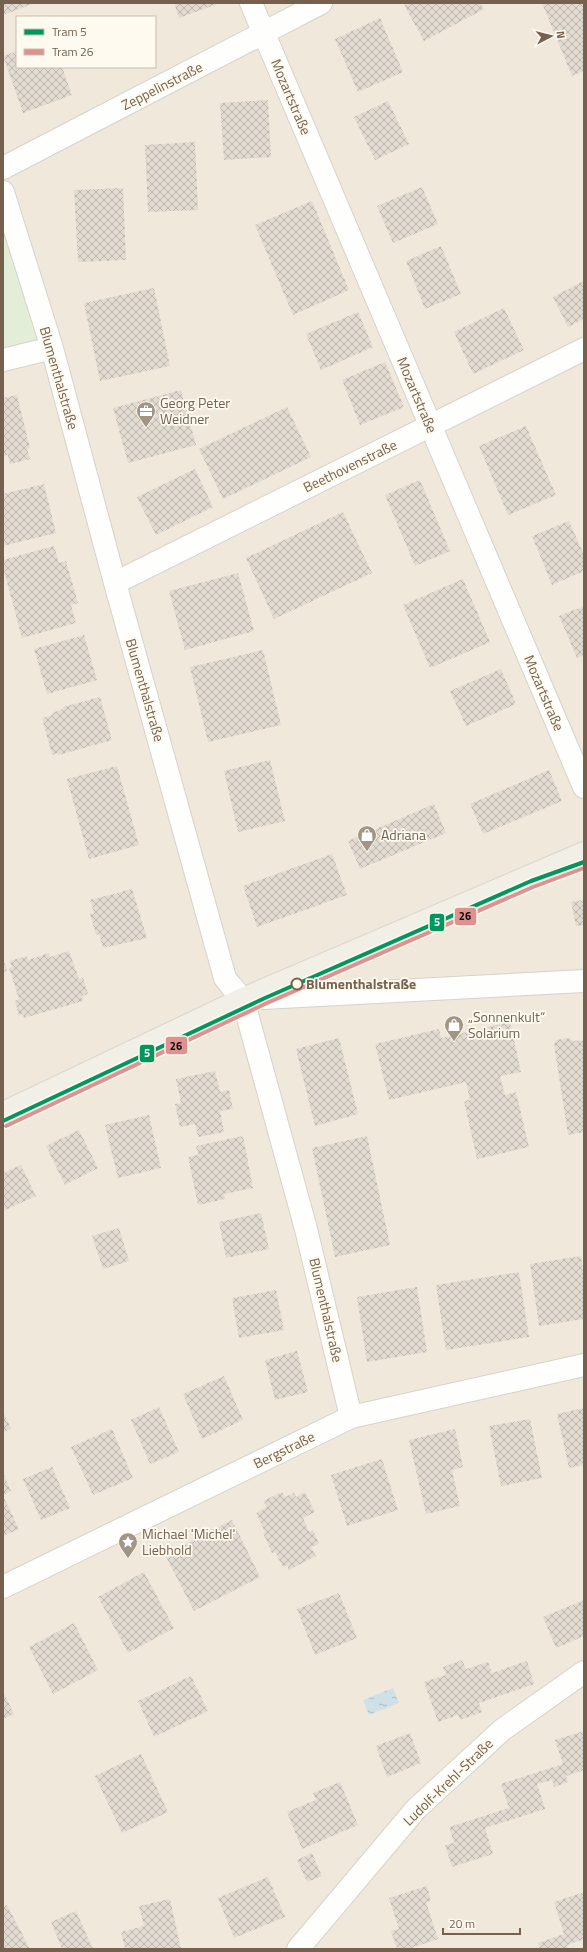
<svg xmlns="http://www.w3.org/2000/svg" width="587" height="1952" font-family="'Titillium Web',sans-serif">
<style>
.residential{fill:#f0e9db;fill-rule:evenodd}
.park{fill:#e2eed8}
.water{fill:url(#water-ripples)}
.building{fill:url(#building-cross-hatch)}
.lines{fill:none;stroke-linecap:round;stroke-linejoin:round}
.minor-casing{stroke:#d6d2cb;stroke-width:24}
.major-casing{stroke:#d8d2cb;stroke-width:24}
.minor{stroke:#fefefc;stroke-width:22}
.major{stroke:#f2efe6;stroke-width:22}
.tram-1-casing{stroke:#fefaef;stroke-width:7}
.tram-2-casing{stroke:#fefaef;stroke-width:7}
.tram-1{stroke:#00975f;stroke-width:4}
.tram-2{stroke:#e0918f;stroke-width:4}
.stop-dot{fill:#fefaef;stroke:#75614e;stroke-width:2}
.labels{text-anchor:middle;stroke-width:3.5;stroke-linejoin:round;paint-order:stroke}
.street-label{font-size:14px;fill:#75614e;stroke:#fefaef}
.poi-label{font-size:14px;fill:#75614e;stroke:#fefaef;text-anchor:start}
.stop-label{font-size:14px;font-weight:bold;fill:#75614e;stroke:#fefaef;text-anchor:start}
.line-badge{stroke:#fefaef;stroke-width:1.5}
.badge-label{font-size:11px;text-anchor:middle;font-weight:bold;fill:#fff}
.pale-badge-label{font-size:11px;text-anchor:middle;font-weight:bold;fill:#111}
</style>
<defs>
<pattern id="water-ripples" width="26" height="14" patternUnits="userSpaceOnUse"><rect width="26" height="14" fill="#cfe1e7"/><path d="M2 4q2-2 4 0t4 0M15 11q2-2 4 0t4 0" fill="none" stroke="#adbabd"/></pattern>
<pattern id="building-cross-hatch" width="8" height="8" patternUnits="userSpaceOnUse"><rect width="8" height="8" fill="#e1dbd2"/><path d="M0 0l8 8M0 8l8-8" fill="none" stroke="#bbb5ad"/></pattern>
</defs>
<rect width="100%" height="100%" fill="#f7f5ed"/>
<path class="residential" d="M3,3H584V1949H3ZM17,17H155V67H17Z"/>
<path class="park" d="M3,219L39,337L28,344L3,350Z"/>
<path class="water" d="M393,1688L399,1703L369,1715L363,1700Z"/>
<path class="building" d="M3,3H35L3,15Z
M174,3H220L179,18Z
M407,3H481L484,9L424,41L404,5Z
M542,3H584V71L572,76Z
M380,18L403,72L358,92L335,39Z
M17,51V67H62L72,95L23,113L3,56Z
M268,100L271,157L224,160L220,103Z
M388,101L409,144L375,160L354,117Z
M195,142L198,210L148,212L145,145Z
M422,187L438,224L393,243L377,206Z
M123,188L126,260L78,262L74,190Z
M312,201L349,290L293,315L255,225Z
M441,246L461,294L425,309L406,261Z
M584,281V319L568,327L553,297Z
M154,288L170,366L100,381L84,303Z
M504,308L524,350L473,374L454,332Z
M358,312L373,347L321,370L306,334Z
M385,362L404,407L360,425L342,380Z
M181,390L196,445L128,463L113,408Z
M17,395L30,448L27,449L30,459L10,464L8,455L3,456V398Z
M287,407L311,457L223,499L199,449Z
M526,426L556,495L508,515L479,446Z
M195,469L213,507L156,535L137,497Z
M420,480L450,551L415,566L385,495Z
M44,484L56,533L3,546V494Z
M343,512L372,573L274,619L246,558Z
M569,521L584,555V571L552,585L532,536Z
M54,546L59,563L66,561L78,603L71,605L76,623L22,638L3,567V560Z
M238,573L254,631L185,650L169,591Z
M463,579L490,642L430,668L403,605Z
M584,606V655L577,658L559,616Z
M84,635L97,680L47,694L34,649Z
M263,650L281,725L208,742L190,667Z
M501,669L516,704L466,726L450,691Z
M100,697L112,740L59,755L58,753L52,755L42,718L53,715L52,713L63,709V707Z
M270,760L285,821L238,832L224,771Z
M117,766L139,845L89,859L67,779Z
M549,770L562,801L483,834L470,804Z
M434,804L446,833L360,869L348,841Z
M332,854L347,895L257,927L243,886Z
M132,889L147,938L103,948L99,934L96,935L90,914L94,913L90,900Z
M584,900V925L576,926L571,902Z
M69,951L79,979L83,978L88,994L82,996L83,1001L24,1018L23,1014L19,1016L15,1001L19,999L9,968L12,967L10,961L27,956L28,960L49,953L50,957Z
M3,958L7,971L3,972Z
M510,1022L521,1072L500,1076L505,1095L516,1092L529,1147L477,1159L464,1101L470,1100L466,1082L389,1100L375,1044L439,1029L441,1038Z
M339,1038L358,1114L315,1126L296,1049Z
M569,1038L573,1041L584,1040V1132L568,1135L554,1044L556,1040Z
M215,1071L220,1092L229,1090L233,1109L220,1111L224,1132L198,1137L195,1124L180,1127L175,1104L181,1103L176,1079Z
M149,1115L161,1168L118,1178L105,1125Z
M79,1130L98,1168L65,1185L46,1146Z
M243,1136L253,1188L224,1194L225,1199L198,1205L188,1157L198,1155L196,1146Z
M367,1136L390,1245L335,1257L312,1148Z
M21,1165L36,1196L3,1211V1173Z
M261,1213L269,1249L226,1258L219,1222Z
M119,1228L129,1261L103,1269L92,1236Z
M581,1256L584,1277V1319L539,1326L530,1264Z
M519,1272L529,1337L446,1350L436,1285Z
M417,1287L427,1352L367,1362L357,1297Z
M276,1290L284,1330L239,1338L232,1298Z
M297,1351L308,1392L275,1400L265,1360Z
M224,1376L243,1420L202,1439L183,1394Z
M159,1407L179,1452L150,1464L131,1420Z
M584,1408V1465L569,1468L557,1414Z
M3,1411L11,1429L3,1432Z
M530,1419L542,1478L501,1486L489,1426Z
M112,1429L133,1478L93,1495L71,1447Z
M455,1429L463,1467L452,1470L460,1506L426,1514L409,1440Z
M382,1459L398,1510L347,1526L331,1475Z
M52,1467L70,1508L41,1520L23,1479Z
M3,1473L11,1491L3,1495Z
M282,1492L285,1497L294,1493L296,1497L305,1492L315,1512L303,1518L309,1532L313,1530L319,1544L311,1547L316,1556L289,1570L287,1565L283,1567L275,1552L272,1553L263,1533L265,1532L256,1513L267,1507L263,1501Z
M3,1496L19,1529L3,1536Z
M232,1520L260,1577L194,1611L165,1555Z
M144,1572L174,1628L128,1653L98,1597Z
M339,1593L357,1638L315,1655L297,1609Z
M584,1600V1636L556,1648L543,1617Z
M74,1623L98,1670L53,1694L29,1647Z
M462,1660L466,1669L488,1662L492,1673L527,1661L534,1684L479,1703L482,1712L460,1720L458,1715L438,1722L424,1682L446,1675L443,1667Z
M191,1676L208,1711L154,1737L138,1701Z
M3,1691L14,1714L3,1719Z
M584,1731V1770L566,1776L568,1782L554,1787L552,1780L537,1784L545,1809L485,1828L493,1854L452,1867L445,1845L454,1843L449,1827L509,1808L501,1784L563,1764L555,1740Z
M410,1733L421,1763L387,1777L376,1746Z
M141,1754L168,1812L122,1833L95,1776Z
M340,1782L358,1825L302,1849L287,1812L316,1800L313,1793Z
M312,1853L322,1876L307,1882L297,1860Z
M268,1877L285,1917L234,1938L218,1898Z
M427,1886L431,1901L426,1902L438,1939L408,1949H397L391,1931L399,1929L389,1898Z
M584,1892V1939L567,1945L569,1949H540L538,1943L564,1934L554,1902Z
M170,1899L181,1949H125L121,1932L144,1926L139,1906Z
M7,1905L30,1949H3V1907Z
M76,1911L93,1949H62L51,1922Z"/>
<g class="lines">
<defs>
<path id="minor" d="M251,3L584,787
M3,168L321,3
M3,192L52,348L115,583L225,978C231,987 242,996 245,1007L306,1229L351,1417
M3,360L52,348
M115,583L584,349
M244,999L584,981
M3,1587L351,1417L584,1365
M298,1949L416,1809L502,1730L584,1672"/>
<path id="major" d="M3,1113L243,999L584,853"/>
</defs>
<use href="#minor" class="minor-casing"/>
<use href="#major" class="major-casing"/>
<use href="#minor" class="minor"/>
<use href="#major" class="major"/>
<defs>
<path id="tram-1" d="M3,1121L265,998L531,881L584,862"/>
<path id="tram-2" d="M6,1126L267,1003L533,887L584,868"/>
</defs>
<use href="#tram-1" class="tram-1-casing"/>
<use href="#tram-2" class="tram-2-casing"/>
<use href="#tram-1" class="tram-1"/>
<use href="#tram-2" class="tram-2"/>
</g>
<defs>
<symbol id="office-pin" viewBox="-11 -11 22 30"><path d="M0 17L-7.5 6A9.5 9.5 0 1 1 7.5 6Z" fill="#a29586" stroke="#fefaef"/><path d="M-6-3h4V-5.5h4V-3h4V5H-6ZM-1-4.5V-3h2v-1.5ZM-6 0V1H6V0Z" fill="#fff"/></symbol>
<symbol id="shop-pin" viewBox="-11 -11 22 30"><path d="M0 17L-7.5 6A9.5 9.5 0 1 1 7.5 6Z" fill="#a29586" stroke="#fefaef"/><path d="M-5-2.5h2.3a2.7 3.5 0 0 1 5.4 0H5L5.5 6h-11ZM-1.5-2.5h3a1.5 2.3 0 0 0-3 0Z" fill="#fff"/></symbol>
<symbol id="sight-pin" viewBox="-11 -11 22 30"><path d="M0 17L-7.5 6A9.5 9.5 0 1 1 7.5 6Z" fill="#a29586" stroke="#fefaef"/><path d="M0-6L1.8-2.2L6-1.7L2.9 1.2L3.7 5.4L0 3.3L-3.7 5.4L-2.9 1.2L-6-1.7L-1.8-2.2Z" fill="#fff"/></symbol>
</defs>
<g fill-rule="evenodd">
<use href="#office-pin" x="135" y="400" width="22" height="30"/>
<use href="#shop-pin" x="356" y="824" width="22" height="30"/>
<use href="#shop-pin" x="443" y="1014" width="22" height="30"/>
<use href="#sight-pin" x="117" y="1531" width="22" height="30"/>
</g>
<circle class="stop-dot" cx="297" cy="984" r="5.5"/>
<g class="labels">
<g class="street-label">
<text transform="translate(162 86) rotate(-27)" y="5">Zeppelinstraße</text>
<text transform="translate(291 97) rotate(67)" y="5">Mozartstraße</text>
<text transform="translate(59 378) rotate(74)" y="5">Blumenthalstraße</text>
<text transform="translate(417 395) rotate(67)" y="5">Mozartstraße</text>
<text transform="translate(350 466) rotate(-26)" y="5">Beethovenstraße</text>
<text transform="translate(145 690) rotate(74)" y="5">Blumenthalstraße</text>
<text transform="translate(544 693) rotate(67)" y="5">Mozartstraße</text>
<text transform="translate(326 1310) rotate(77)" y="5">Blumenthalstraße</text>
<text transform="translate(284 1450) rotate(-26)" y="5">Bergstraße</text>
<text transform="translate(448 1782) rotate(-44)" y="5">Ludolf-Krehl-Straße</text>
</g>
<g class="poi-label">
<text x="160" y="408">Georg Peter<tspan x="160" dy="16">Weidner</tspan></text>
<text x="381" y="840">Adriana</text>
<text x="468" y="1022">„Sonnenkult“<tspan x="468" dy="16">Solarium</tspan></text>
<text x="142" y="1539">Michael 'Michel'<tspan x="142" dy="16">Liebhold</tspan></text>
</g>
<g class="stop-label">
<text x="306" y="989">Blumenthalstraße</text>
</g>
</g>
<g class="line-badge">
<rect x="454" y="907" width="23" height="19" rx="4" fill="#e0918f"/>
<rect x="429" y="913" width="16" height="19" rx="4" fill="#00975f"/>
<rect x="165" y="1036" width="23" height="19" rx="4" fill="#e0918f"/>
<rect x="139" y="1044" width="16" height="19" rx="4" fill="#00975f"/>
</g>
<g class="badge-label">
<text x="437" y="926">5</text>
<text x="147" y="1057">5</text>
</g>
<g class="pale-badge-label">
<text x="465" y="920">26</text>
<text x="176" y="1050">26</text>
</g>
<rect width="587" height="1952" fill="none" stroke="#75614e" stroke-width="8"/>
<rect x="16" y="16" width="140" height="52" fill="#fefaef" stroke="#c7bdaf"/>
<rect x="24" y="29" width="20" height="6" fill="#00975f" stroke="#c7bdaf"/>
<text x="52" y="36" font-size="12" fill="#75614e">Tram 5</text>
<rect x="24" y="49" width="20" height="6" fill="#e0918f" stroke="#c7bdaf"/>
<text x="52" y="56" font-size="12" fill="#75614e">Tram 26</text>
<g transform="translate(551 36) rotate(83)" stroke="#fefaef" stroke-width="3" paint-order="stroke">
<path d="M0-3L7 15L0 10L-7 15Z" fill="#75614e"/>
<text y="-6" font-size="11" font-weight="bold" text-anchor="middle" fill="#75614e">N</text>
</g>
<path d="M443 1928v6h77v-6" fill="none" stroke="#75614e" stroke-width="2"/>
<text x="449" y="1928" font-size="12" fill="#75614e" stroke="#fefaef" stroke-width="3" paint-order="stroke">20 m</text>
</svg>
